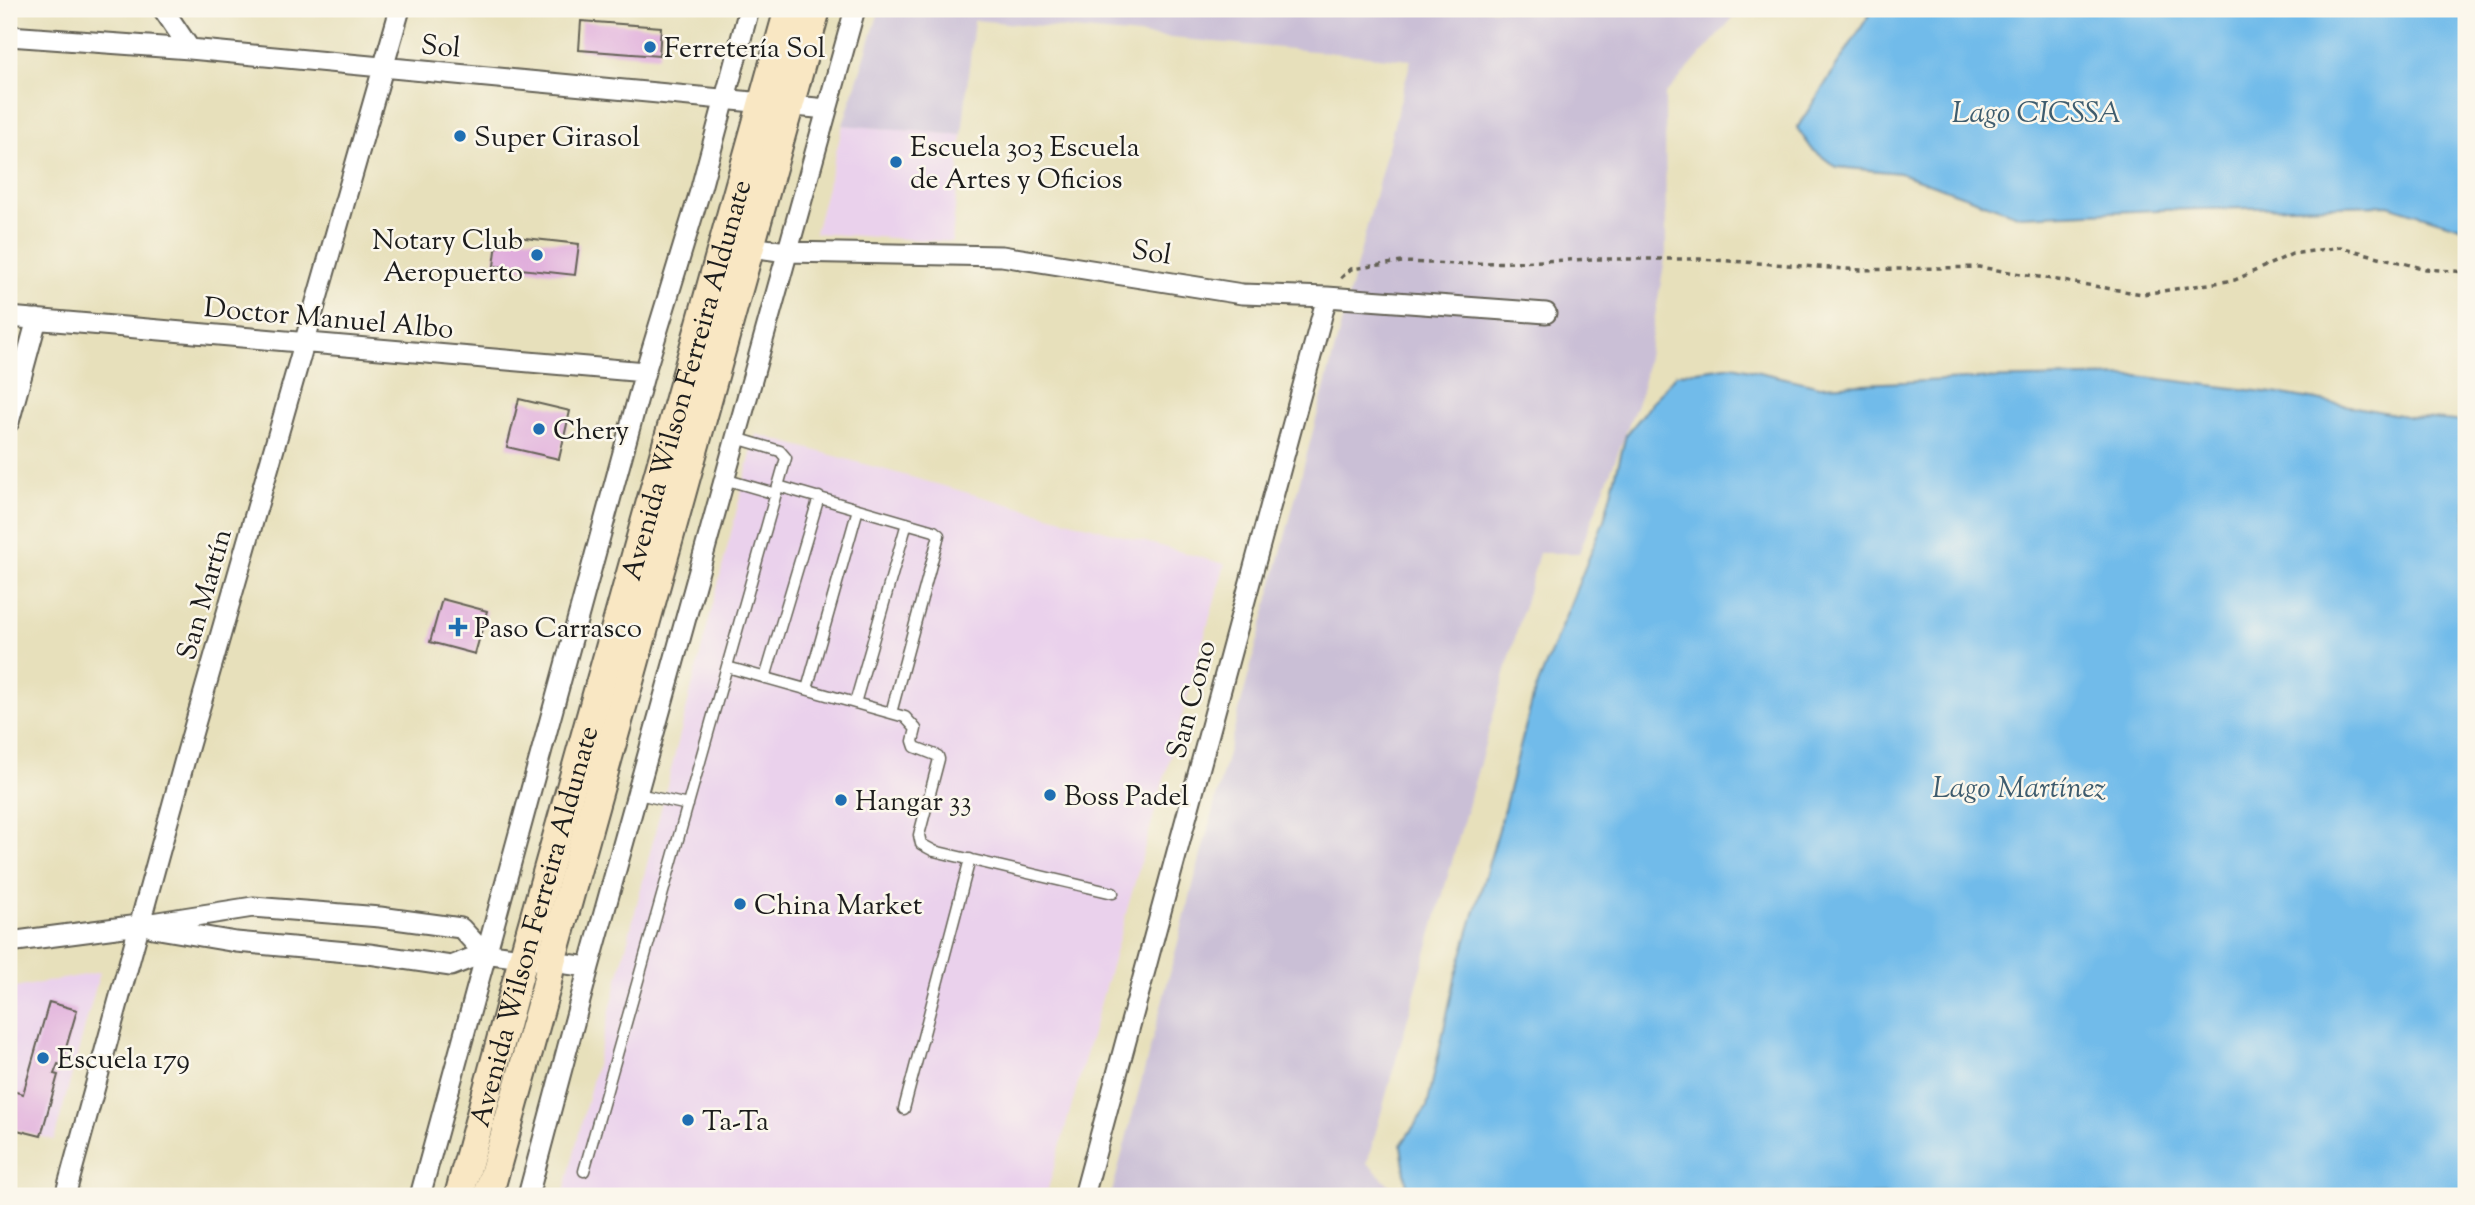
<svg xmlns="http://www.w3.org/2000/svg" width="2475" height="1205" font-family="'Sorts Mill Goudy',serif">
<style>
.built{fill:#ead1ec}
.industrial{fill:#cabfd6}
.water{fill:#71bbea;stroke:#466c83;stroke-width:2}
.building{fill:#e0addc}
.lines{fill:none;stroke-linecap:round;stroke-linejoin:round}
.service-casing{stroke:#636154;stroke-width:13}
.minor-casing{stroke:#636154;stroke-width:23}
.secondary-casing{stroke:#636154;stroke-width:32}
.path{stroke:#636154;stroke-width:3.5;stroke-dasharray:5 5;stroke-linecap:butt}
.service{stroke:#fff;stroke-width:10}
.minor{stroke:#fff;stroke-width:19}
.secondary{stroke:#f9e7c3;stroke-width:28}
.poi-dot{fill:#1f6fb2;stroke:#fbf7ec;stroke-width:2.5}
.labels{text-anchor:middle;stroke-width:5;stroke-linejoin:round;paint-order:stroke}
.street-label{font-size:28px;fill:#1c1c1c;stroke:#fbf7ec}
.poi-label{font-size:28px;fill:#1c1c1c;stroke:#fbf7ec;text-anchor:start}
.water-label{font-size:30px;font-style:italic;fill:#3e5c6e;stroke:#fbf7ec}
</style>
<rect width="100%" height="100%" fill="#fbf7ec"/>
<filter id="ink" filterUnits="userSpaceOnUse"><feTurbulence type="fractalNoise" baseFrequency=".0143" numOctaves="2"/><feDisplacementMap in="SourceGraphic" scale="14" xChannelSelector="R" yChannelSelector="G"/><feConvolveMatrix kernelMatrix="1 2 1 2 8 2 1 2 1" color-interpolation-filters="sRGB"/></filter>
<filter id="wash" filterUnits="userSpaceOnUse"><feTurbulence type="fractalNoise" baseFrequency=".00686" numOctaves="4" result="noise"/><feDisplacementMap in="SourceGraphic" scale="28" xChannelSelector="R" yChannelSelector="G"/><feGaussianBlur stdDeviation="1.57" result="paint"/><feColorMatrix in="noise" values="0 0 0 0 0 0 0 0 0 0 0 0 0 0 0 0 0 1.4 0 .05"/><feComposite in="paint" operator="in"/></filter>
<g filter="url(#wash)">
<rect width="100%" height="100%" fill="#e7e0bb"/>
<path class="built" d="M843,125L962,135L952,242L815,233Z
M756,434L1225,564L1046,1196H563Z
M100,972L54,1140L9,1128V989Z"/>
<path class="industrial" d="M880,9H1741L1665,95L1666,253L1642,391L1579,553H1539L1367,1163L1401,1196H1111L1411,60L974,20L962,135L843,125Z"/>
<path class="water" d="M1873,9H2466V229L2388,205L2157,210L2020,216L1900,173L1836,167L1812,149L1797,128Z
M1733,366L1820,386L1967,379L2138,376L2288,395L2411,417L2466,422V1196L1408,1195L1401,1145L1427,1107L1455,978L1499,829L1533,697L1604,520L1626,435L1676,374Z"/>
<g id="blocks">
<path class="building" d="M581,21L661,27L659,56L579,50Z
M498,235L579,244L575,275L494,266Z
M519,399L570,411L559,459L507,447Z
M442,599L487,611L475,654L430,642Z
M49,1002L77,1010L61,1065L58,1064L54,1074L58,1075L41,1136L9,1128V1090L23,1094Z"/>
</g>
</g>
<g filter="url(#ink)">
<use href="#blocks" fill-opacity="0" stroke="#636154" stroke-width="2"/>
<g class="lines">
<defs>
<path id="service" d="M724,479L776,494
M778,486L934,531L939,535L891,713
M727,667L905,717L916,729L913,741L915,747L938,756L939,759L919,835L921,844L934,851L1113,893
M765,678L819,497
M807,689L858,509
M855,703L907,523
M638,794L688,805
M904,1109L970,859
M584,1171L786,458L780,451L736,438"/>
<path id="minor" d="M163,9L190,49
M9,36L190,49L827,109
M751,247L786,252L1002,256L1242,294L1327,297L1546,313
M9,317L645,372
M9,422L37,319
M153,928L236,942L369,954L451,966L484,953
M9,942L139,925L253,907L380,917L461,928L484,953
M484,953L589,967
M65,1196L187,752L400,9
M420,1196L645,372L701,188L749,9
M528,1196L589,967L855,9
M1084,1196L1327,297"/>
<g id="secondary">
<path id="s1" d="M459,1196L523,959L789,9"/>
<path d="M488,1196L546,987L551,962L816,9"/>
</g>
</defs>
<use href="#service" class="service-casing"/>
<use href="#minor" class="minor-casing"/>
<use href="#secondary" class="secondary-casing"/>
<path class="path" d="M1341,278L1351,269L1402,262L1459,264L1595,259H1700L1861,270L1979,267L2142,294L2235,280L2292,254L2340,247L2426,269L2466,272"/>
<use href="#service" class="service"/>
<use href="#minor" class="minor"/>
<use href="#secondary" class="secondary"/>
</g>
</g>
<g class="poi-dot">
<circle cx="650" cy="47" r="7"/>
<circle cx="460" cy="136" r="7"/>
<circle cx="896" cy="162" r="7"/>
<circle cx="537" cy="255" r="7"/>
<circle cx="539" cy="429" r="7"/>
<path d="M454.5 616.5h7v7h7v7h-7v7h-7v-7h-7v-7h7z"/>
<circle cx="1050" cy="795" r="7"/>
<circle cx="841" cy="800" r="7"/>
<circle cx="740" cy="904" r="7"/>
<circle cx="43" cy="1058" r="7"/>
<circle cx="688" cy="1120" r="7"/>
</g>
<g class="labels">
<g class="street-label">
<text transform="translate(441 45) rotate(5)" y="10">Sol</text>
<text transform="translate(1152 251) rotate(9)" y="10">Sol</text>
<text transform="translate(329 317) rotate(5)" y="10">Doctor Manuel Albo</text>
<text dy="10" stroke="none"><textPath href="#s1" startOffset="847">Avenida Wilson Ferreira Aldunate</textPath></text>
<text transform="translate(203 594) rotate(-74)" y="10">San Martín</text>
<text transform="translate(1190 699) rotate(-75)" y="10">San Cono</text>
<text dy="10" stroke="none"><textPath href="#s1" startOffset="280">Avenida Wilson Ferreira Aldunate</textPath></text>
</g>
<g class="poi-label">
<text x="664" y="57">Ferretería Sol</text>
<text x="474" y="146">Super Girasol</text>
<text x="910" y="156">Escuela 303 Escuela<tspan x="910" dy="32">de Artes y Oficios</tspan></text>
<text x="523" y="249" text-anchor="end">Notary Club<tspan x="523" dy="32">Aeropuerto</tspan></text>
<text x="553" y="439">Chery</text>
<text x="474" y="637">Paso Carrasco</text>
<text x="1064" y="805">Boss Padel</text>
<text x="855" y="810">Hangar 33</text>
<text x="754" y="914">China Market</text>
<text x="57" y="1068">Escuela 179</text>
<text x="702" y="1130">Ta-Ta</text>
</g>
<g class="water-label">
<text x="2036" y="122">Lago CICSSA</text>
<text x="2019" y="797">Lago Martínez</text>
</g>
</g>
<rect width="2475" height="1205" fill="none" stroke="#fbf7ec" stroke-width="35"/>
</svg>
